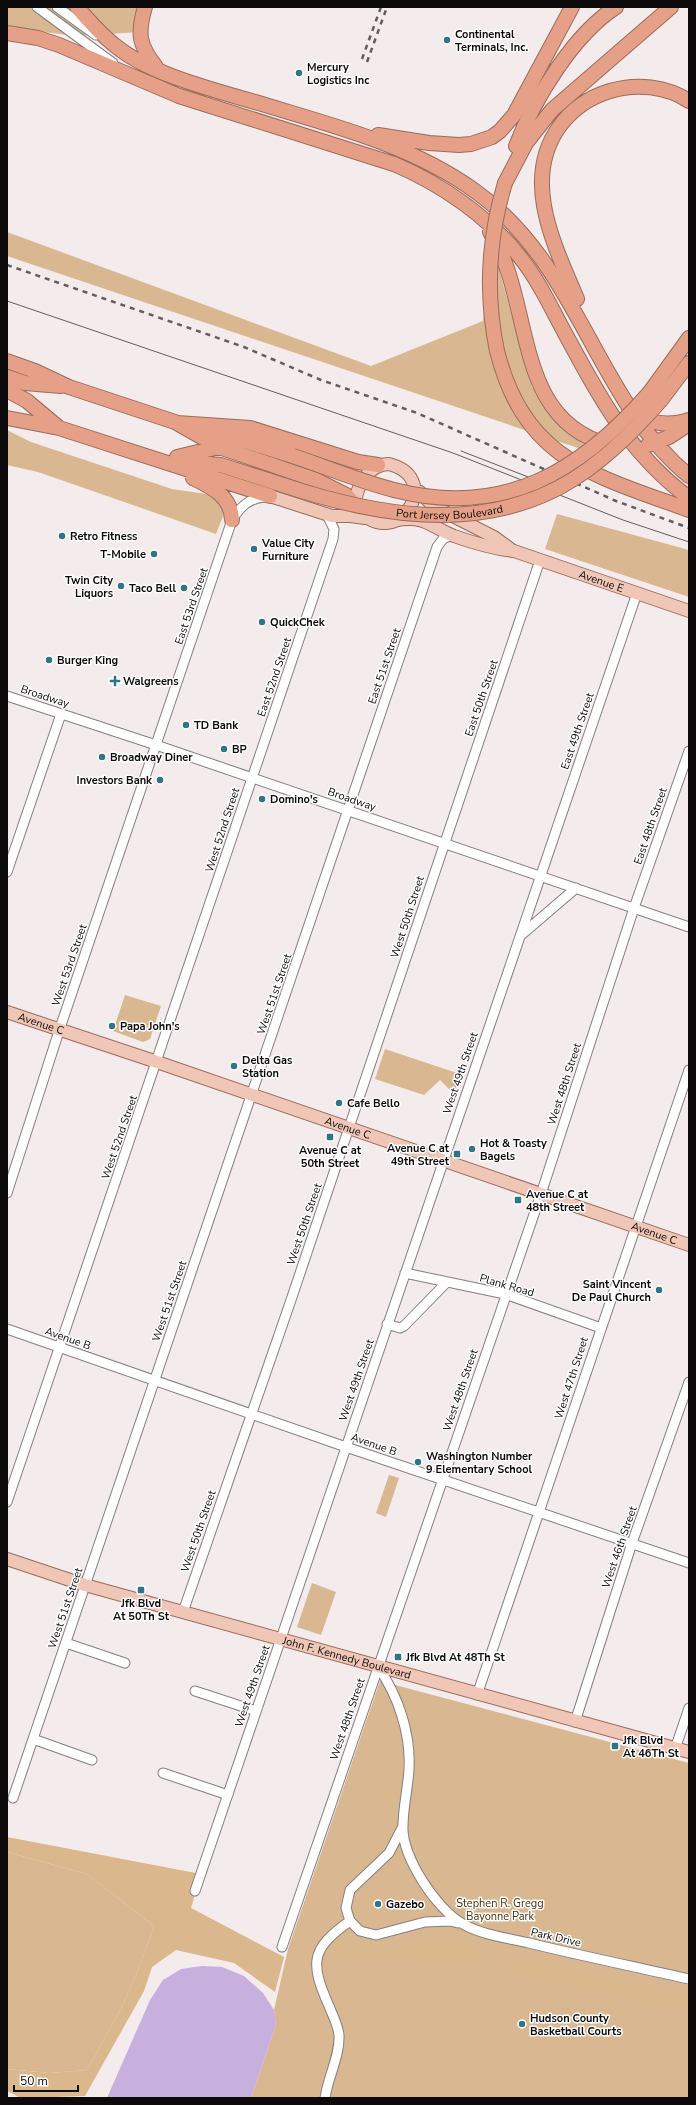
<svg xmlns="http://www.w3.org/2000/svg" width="696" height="2105" font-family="'Nunito Sans',sans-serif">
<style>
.green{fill:#d8b791}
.forest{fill:#dbb78d}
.water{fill:#c8b0de}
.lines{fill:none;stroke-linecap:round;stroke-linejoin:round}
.minor-casing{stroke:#867f80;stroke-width:11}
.major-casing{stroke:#9a6c5c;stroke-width:14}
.highway-casing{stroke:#9a6c5c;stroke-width:16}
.minor{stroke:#fff;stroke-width:9}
.major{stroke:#f0c6b7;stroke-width:12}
.highway{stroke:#e6a087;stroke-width:14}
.tram{stroke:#625d5e;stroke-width:1}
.rail{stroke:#625d5e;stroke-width:2.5;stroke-dasharray:5 5;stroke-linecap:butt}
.highway-bridge-casing{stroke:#9a6c5c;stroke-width:16;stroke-linecap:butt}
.highway-bridge{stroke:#e6a087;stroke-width:14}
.poi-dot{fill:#317485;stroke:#fff;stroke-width:1.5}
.labels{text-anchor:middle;stroke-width:3;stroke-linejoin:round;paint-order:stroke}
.poi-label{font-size:11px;font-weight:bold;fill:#0d0a0b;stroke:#fff;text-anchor:start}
.street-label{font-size:11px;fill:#0d0a0b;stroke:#fff}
.park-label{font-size:11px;fill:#482f0e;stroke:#fff}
</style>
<rect width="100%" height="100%" fill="#f3ebec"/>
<path class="green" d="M7,7H147L141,32L75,36L7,27Z
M7,232L371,366L483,321L492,255L496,259L532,387L590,452L7,256Z
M7,430L31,442L172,489L206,494L216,497L222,506L223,516L216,534L38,472L7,465Z
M557,514L689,550V597L545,549Z
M125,995L161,1006L150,1039L143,1042L113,1031Z
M385,1049L460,1074L454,1094L440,1080L424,1095L375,1079Z
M389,1475L399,1478L386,1517L376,1513Z
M312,1583L336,1592L321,1635L297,1627Z
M380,1681L689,1763V2098H251L276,2025L274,2010L288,1949Z
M7,1852L87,1874L154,1926L138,1970L123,2005L87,2070L50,2073L7,2069Z"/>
<path class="forest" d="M7,1837L201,1874L191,1908L284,1957L275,1992L234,1963L176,1950L152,1967L144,1991L85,2096L21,2098L7,2091V2069L50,2073L87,2070L123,2005L138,1970L154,1926L87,1874L7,1852Z
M447,1938L485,1945C489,1951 487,1957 483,1962L457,1964H426L406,1960L383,1961L364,1964L348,1959L336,1952L333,1947L334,1943L341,1941L373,1951L390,1950L426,1939Z
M505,1954L689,1996V2013C658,2006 627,1998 596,1991C564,1985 526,1984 498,1966V1960L500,1956Z"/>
<path class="water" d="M202,1966L222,1967L244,1976L263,1993L274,2010L276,2025L251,2098H107L150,2000L163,1980L181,1969Z"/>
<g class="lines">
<defs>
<path id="minor" d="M37,7L113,63
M57,7L96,35
M7,696L156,745L689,927
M7,872L61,714
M520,936L576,888
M7,1193L59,1031L232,520C240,507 249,498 265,497
M405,1273L505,1294L601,1328
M387,1324L400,1328L404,1326L447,1282
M7,1329L346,1447L689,1563
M7,1502L333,539L334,529L327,515
M183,1612L291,1300L540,560
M66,1643L125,1663
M378,1667C398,1695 411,1734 409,1769C408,1788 403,1807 403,1826C401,1856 437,1910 463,1924C482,1935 508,1938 529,1943C582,1956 636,1967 689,1979
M195,1691L256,1711
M477,1695L689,1070
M575,1722L632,1543L689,1382
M33,1739L92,1760
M675,1749L689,1708
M163,1773L228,1795
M13,1798L437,547L443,539L452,535
M402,1828L389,1853L350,1890L346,1908L350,1921L360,1931L376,1935L425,1922L450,1921L458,1923
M195,1891L637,593
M282,1947L541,1194L634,908L689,751
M325,2098C328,2077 340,2056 339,2035C338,2025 333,2016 329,2006C310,1963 310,1949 350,1921"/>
<g id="major">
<path d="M389,464C447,479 393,558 355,505C356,486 369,464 389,464Z"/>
<path d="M420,492L433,506L494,537L513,551"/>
<path d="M270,496L332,516H350L365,518"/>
<path id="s1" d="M396,520C427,516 427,525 454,536C474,543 493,549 514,551L689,611"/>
<path id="s2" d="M7,1012L157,1062L689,1245"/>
<path id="s3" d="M7,1559L85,1585L689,1752"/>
</g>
<path id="highway" d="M77,7C89,21 102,36 117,47C150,74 214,90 255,102C330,125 410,144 475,191C580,265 594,398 689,476
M145,7C137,34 139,45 156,67
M7,33L38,38L59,45L179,96L394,164C441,184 488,216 520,257C536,277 548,301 560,324C597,392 625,450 689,498
M378,135L429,143L459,145L471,144L492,137L500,131L514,115L572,7
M516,146C534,99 573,35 616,7
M505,183L526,143L552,110L671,7
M490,232C535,302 511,419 609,445
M577,299C555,246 521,181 559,127C572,109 590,97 610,91C636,83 666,86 689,101
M497,351C525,461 594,475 689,510
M7,361L35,371L69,387L175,422L219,447L316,480L346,495L355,505
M7,377L25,383L61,386
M7,390L27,401L58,427
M650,392L689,338
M661,400L689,363
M635,412C651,425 670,426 689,420
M7,418L59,428L270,496
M177,423L250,428L358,462L378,465
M213,431L293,456
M648,445L669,437L689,424
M177,457L219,447
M180,462L221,465L286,486
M193,478C213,488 231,496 232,520"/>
</defs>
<use href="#minor" class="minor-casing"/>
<use href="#major" class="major-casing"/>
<use href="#highway" class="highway-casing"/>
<use href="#minor" class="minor"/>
<use href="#major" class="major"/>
<use href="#highway" class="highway"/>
<path class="tram" d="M7,301L453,453L623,520L689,542
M461,451L549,485"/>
<path class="rail" d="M362,59L381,7
M367,62L387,7
M7,265L244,347L321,380L417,413L616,501L689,528"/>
<defs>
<g id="highway-bridge">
<path d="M497,351C485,293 488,239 505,183"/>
<path d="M293,456C326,467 359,481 394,490C504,518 580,472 650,392"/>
<path id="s4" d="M286,486C374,515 473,533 560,487C599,466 631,434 661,400"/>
</g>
</defs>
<use href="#highway-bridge" class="highway-bridge-casing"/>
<use href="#highway-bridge" class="highway-bridge"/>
</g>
<g class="poi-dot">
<circle cx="447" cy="40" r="4"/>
<circle cx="299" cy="73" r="4"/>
<circle cx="62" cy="536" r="4"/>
<circle cx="254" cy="549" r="4"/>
<circle cx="154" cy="554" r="4"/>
<circle cx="121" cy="586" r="4"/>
<circle cx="184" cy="588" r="4"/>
<circle cx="262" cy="622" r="4"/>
<circle cx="49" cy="660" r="4"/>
<path d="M113 675h4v4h4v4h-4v4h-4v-4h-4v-4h4z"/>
<circle cx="186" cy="725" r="4"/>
<circle cx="224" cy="749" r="4"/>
<circle cx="102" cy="757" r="4"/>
<circle cx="160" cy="780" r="4"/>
<circle cx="262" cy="799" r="4"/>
<circle cx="112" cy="1026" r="4"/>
<circle cx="234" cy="1066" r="4"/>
<circle cx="339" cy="1103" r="4"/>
<rect x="326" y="1133" width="8" height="8" rx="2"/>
<circle cx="472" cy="1149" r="4"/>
<rect x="453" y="1150" width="8" height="8" rx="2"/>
<rect x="514" y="1196" width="8" height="8" rx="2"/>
<circle cx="659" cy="1290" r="4"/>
<circle cx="418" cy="1462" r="4"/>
<rect x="137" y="1586" width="8" height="8" rx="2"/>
<rect x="394" y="1653" width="8" height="8" rx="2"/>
<rect x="611" y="1742" width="8" height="8" rx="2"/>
<circle cx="378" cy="1904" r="4"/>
<circle cx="522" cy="2024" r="4"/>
</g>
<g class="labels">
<g class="poi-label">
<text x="455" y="38">Continental<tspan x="455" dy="13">Terminals, Inc.</tspan></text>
<text x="307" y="71">Mercury<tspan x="307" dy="13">Logistics Inc</tspan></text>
<text x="70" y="540">Retro Fitness</text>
<text x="262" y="547">Value City<tspan x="262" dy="13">Furniture</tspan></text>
<text x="146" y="558" text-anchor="end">T-Mobile</text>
<text x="113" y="584" text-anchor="end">Twin City<tspan x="113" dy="13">Liquors</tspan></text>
<text x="176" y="592" text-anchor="end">Taco Bell</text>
<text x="270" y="626">QuickChek</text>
<text x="57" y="664">Burger King</text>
<text x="123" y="685">Walgreens</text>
<text x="194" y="729">TD Bank</text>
<text x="232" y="753">BP</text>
<text x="110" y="761">Broadway Diner</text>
<text x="152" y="784" text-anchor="end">Investors Bank</text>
<text x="270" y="803">Domino's</text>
<text x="120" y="1030">Papa John's</text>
<text x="242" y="1064">Delta Gas<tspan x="242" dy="13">Station</tspan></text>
<text x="347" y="1107">Cafe Bello</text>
<text x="480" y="1147">Hot &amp; Toasty<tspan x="480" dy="13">Bagels</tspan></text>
<text x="449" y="1152" text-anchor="end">Avenue C at<tspan x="449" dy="13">49th Street</tspan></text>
<text x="330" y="1154" text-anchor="middle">Avenue C at<tspan x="330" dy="13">50th Street</tspan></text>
<text x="526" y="1198">Avenue C at<tspan x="526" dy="13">48th Street</tspan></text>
<text x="651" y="1288" text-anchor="end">Saint Vincent<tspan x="651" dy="13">De Paul Church</tspan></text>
<text x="426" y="1460">Washington Number<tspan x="426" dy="13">9 Elementary School</tspan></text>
<text x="141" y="1607" text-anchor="middle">Jfk Blvd<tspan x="141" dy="13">At 50Th St</tspan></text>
<text x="406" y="1661">Jfk Blvd At 48Th St</text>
<text x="623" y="1744">Jfk Blvd<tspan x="623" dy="13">At 46Th St</tspan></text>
<text x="386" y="1908">Gazebo</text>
<text x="530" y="2022">Hudson County<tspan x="530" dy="13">Basketball Courts</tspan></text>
</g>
<g class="street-label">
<text dy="4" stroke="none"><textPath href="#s4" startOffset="167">Port Jersey Boulevard</textPath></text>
<text dy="4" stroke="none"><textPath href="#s1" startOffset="216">Avenue E</textPath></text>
<text transform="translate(191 606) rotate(-71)" y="4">East 53rd Street</text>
<text transform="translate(384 666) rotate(-71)" y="4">East 51st Street</text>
<text transform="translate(274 677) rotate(-71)" y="4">East 52nd Street</text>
<text transform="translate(45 696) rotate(18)" y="4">Broadway</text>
<text transform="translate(481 698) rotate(-71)" y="4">East 50th Street</text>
<text transform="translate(577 731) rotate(-71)" y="4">East 49th Street</text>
<text transform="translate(352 799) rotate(19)" y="4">Broadway</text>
<text transform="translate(650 826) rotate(-71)" y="4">East 48th Street</text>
<text transform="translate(222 830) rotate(-72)" y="4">West 52nd Street</text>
<text transform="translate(407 917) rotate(-72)" y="4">West 50th Street</text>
<text transform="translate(69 965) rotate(-71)" y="4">West 53rd Street</text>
<text transform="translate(274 994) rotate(-71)" y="4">West 51st Street</text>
<text dy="4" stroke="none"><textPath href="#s2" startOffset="36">Avenue C</textPath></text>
<text transform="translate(460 1073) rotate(-71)" y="4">West 49th Street</text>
<text transform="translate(564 1084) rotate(-72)" y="4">West 48th Street</text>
<text dy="4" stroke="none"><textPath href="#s2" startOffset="360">Avenue C</textPath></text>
<text transform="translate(119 1137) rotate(-71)" y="4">West 52nd Street</text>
<text transform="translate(304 1224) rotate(-71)" y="4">West 50th Street</text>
<text dy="4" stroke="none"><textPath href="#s2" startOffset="684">Avenue C</textPath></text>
<text transform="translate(507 1285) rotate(16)" y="4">Plank Road</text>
<text transform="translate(169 1301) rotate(-71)" y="4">West 51st Street</text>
<text transform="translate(68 1338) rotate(19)" y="4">Avenue B</text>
<text transform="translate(571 1378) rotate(-72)" y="4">West 47th Street</text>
<text transform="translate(356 1380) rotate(-71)" y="4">West 49th Street</text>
<text transform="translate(460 1390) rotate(-71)" y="4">West 48th Street</text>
<text transform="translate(374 1444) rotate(19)" y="4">Avenue B</text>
<text transform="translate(198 1531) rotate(-71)" y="4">West 50th Street</text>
<text transform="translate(619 1547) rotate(-71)" y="4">West 46th Street</text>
<text transform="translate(65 1608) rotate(-71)" y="4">West 51st Street</text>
<text dy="4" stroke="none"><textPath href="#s3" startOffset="354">John F. Kennedy Boulevard</textPath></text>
<text transform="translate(252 1686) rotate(-71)" y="4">West 49th Street</text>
<text transform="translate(347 1719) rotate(-71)" y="4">West 48th Street</text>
<text transform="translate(556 1937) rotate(13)" y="4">Park Drive</text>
</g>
<g class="park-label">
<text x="500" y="1907">Stephen R. Gregg<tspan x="500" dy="13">Bayonne Park</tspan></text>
</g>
</g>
<rect width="696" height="2105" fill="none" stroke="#0d0a0b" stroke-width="16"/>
<path d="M14 2085v6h64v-6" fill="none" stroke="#0d0a0b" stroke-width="2"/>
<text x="20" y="2085" font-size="12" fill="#0d0a0b" stroke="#ffffff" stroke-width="3" paint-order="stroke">50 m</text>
</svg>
